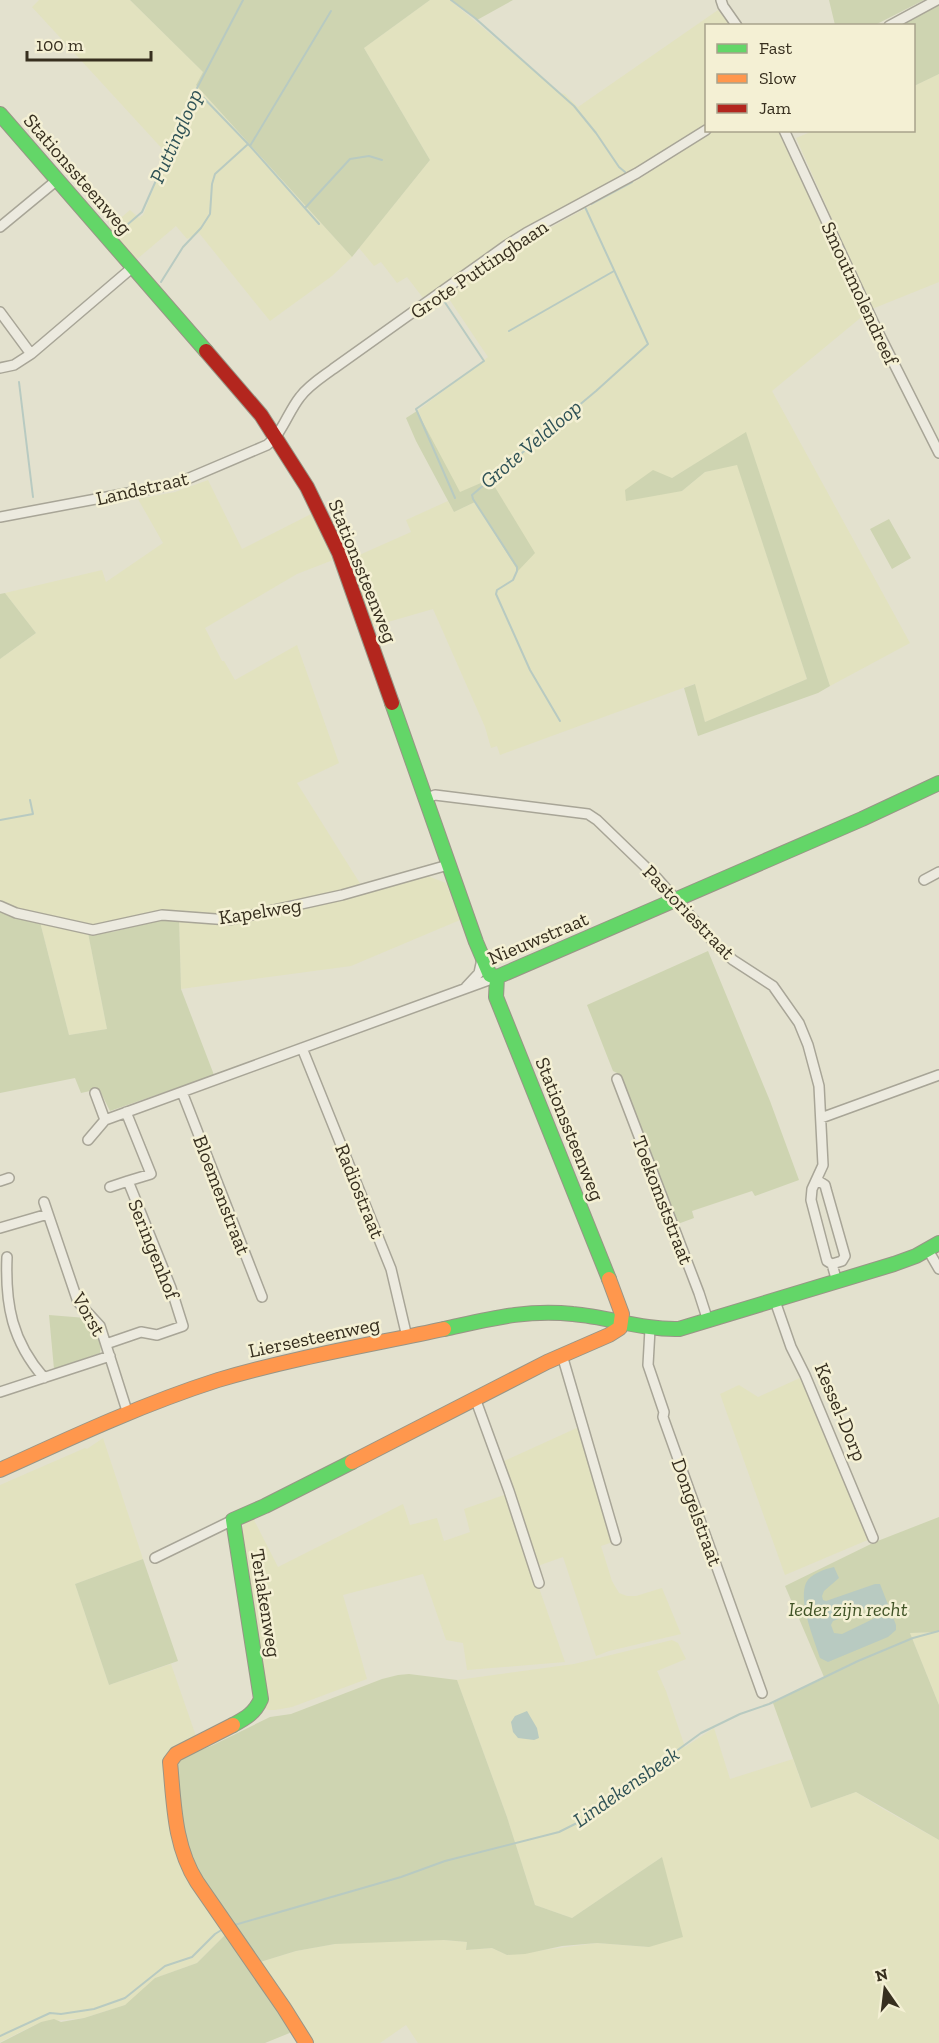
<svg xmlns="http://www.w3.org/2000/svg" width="939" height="2043" font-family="'Zilla Slab',serif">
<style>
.farmland{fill:#e2e2bf}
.green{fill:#ced4b1}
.water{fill:#b8cac1;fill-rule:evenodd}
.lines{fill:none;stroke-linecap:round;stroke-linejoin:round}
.stream{stroke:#b8cac1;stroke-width:2}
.street-casing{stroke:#a8a597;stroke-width:12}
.fast-casing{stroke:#989586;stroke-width:16}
.slow-casing{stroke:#989586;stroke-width:16}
.jam-casing{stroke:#989586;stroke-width:16}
.street{stroke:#eceadf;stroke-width:9}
.fast{stroke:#63d668;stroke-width:14}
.slow{stroke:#ff974d;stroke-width:14}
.jam{stroke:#b3261e;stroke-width:14}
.labels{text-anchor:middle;stroke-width:5;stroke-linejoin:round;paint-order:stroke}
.street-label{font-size:20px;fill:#372f1f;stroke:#f4f0d4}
.park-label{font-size:20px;font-style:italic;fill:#405326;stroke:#f4f0d4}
.water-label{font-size:21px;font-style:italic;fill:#2f5256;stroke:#f4f0d4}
</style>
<rect width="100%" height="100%" fill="#e3e1ce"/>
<path class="farmland" d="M39,0H130L203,72L196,85L352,257L332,276L270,321L199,233L187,239L176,226L136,260L109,228L130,210L139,218L143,215L167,154L32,7Z
M430,0H450L560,93L565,94L578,107L718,10L730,25L706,26V124L644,164L522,231L423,298L407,277L397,283L381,262L374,266L359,248L430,160L364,48Z
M939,74V282L872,309L796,138L813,131L914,130V86Z
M713,131H778L864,315L772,391L910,643L830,686L746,433L672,478L682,491L705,472L737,464L807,679L705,722L694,684L500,755L497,746L491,748L485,727L433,609L374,626L348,560L411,532L406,520L448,501L454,512L475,502L518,571L489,479L460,493L417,411L488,357L447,296L508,251L639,179Z
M208,480L242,549L313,513L333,560L297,574L205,628L222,661H224L235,680L297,645L339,763L297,783L361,885L360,887L231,917L180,913L98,927L33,913L29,920L9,916L0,911V659L36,633L5,593L102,570L106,582L163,543L138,499L175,492Z
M425,875L446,883L460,920L351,966L181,989L179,917L219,922Z
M40,922L88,933L107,1029L69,1035Z
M802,1377L870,1539L785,1575L720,1394L739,1385L758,1397Z
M581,1426L613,1542L601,1546L612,1581L619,1593L627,1596H636L662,1588L681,1634L609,1651L596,1656L563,1557L532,1568L565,1662L467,1670L463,1643L446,1640L423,1574L343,1595L367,1679L292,1707L275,1710H268L263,1706L242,1533L244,1523L253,1518L278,1567L403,1504L410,1525L437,1518L444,1541L470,1532L464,1509L507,1494L502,1462Z
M103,1438L143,1559L75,1584L109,1685L171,1664L197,1739L170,1753L227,1933L197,1963L155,1978L144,1992L125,2005L84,2018L41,2022L0,2042V1485L85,1448L87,1449Z
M939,1632V1705L910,1633Z
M672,1640L678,1643L686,1659L657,1671L666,1691L685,1747L714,1728L730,1779L793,1759L811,1808L856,1792L883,1809L939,1840V2043H418L406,2025L380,2043H310L257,1963L296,1951L335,1944L364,1941L444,1940L467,1942L466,1950L492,1948L507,1955L597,1943L649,1947L662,1857L572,1918L535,1905L507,1817L457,1680L574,1664Z"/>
<path class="green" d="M130,0H430L364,48L430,160L352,257L196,85L203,72Z
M451,0H513L477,20Z
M829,0H924L875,25H835Z
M939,4V74L914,86V26H899Z
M417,411L460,492L490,479L535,553L518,571L475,502L454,512L416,441L406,418Z
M746,432L830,686L818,693L698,736L684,688L695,684L705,722L807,679L737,465L705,472L682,491L626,501L625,490L653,470L672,478Z
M889,519L911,558L892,569L870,529Z
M5,593L36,633L0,659V594Z
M0,911L9,916L40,922L69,1035L107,1029L88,933L113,932L154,920L179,917L181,989L214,1075L110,1111L99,1089L81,1093L75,1078L0,1093Z
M708,951L770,1101L799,1180L755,1196L752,1191L692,1211L694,1218L675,1225L617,1073L613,1071L587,1005Z
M49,1315L86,1318C95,1328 103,1340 100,1353L54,1369Z
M939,1517V1632L910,1633L939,1705V1840L856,1792L811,1808L773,1703L824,1677L785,1586L875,1542Z
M143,1559L178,1661L109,1685L75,1584Z
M409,1674L457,1680L507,1817L535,1905L572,1918L662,1857L683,1937L649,1947L597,1943L562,1946L525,1954L507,1955L492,1948L466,1950L467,1942L444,1940L335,1944L296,1951L257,1963L188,1856L183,1838L176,1763L181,1757L211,1746L270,1717L291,1714L382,1679L398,1675Z
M227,1933L297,2030L265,2043H0L41,2022L54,2019L61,2022L84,2018L125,2005L155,1978L197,1963Z"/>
<path class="water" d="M834,1567L839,1578L824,1591L822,1596L823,1600L826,1601L875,1584H880L896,1625V1630L888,1637L828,1662L820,1658C814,1639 798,1602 806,1583C810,1574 825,1569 834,1567ZM869,1607L875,1618L842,1634L834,1633L831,1625L833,1621Z
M527,1711L537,1728L539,1738L534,1740L518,1738L513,1732L511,1722L515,1716Z"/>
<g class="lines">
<path class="stream" d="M451,0L475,18L574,106L596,133L619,167L625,172
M196,90L250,146L319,224
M250,146L331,11
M591,204L632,182
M305,208L350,159L369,156L382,160
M118,235L120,231L142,212L196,90L243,0
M515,246L545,228
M467,279L509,250
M161,282L183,247L201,228L210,214L212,184L215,174L247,145
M442,298L484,361L416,409L455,498
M509,331L614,271
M19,382L33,497
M560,721L530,670L496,594L497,590L513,580L517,571V567L473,499L472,495L596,391L648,344L585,207L572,213
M0,820L33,814L30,800
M231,1926L401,1877L445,1861L559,1832L579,1822L701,1733L740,1714L769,1704L858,1661L913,1638L939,1631
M0,2036L50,2013L61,2014L94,2009L125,1998L165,1966L192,1957L215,1934L223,1929"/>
<defs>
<path id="street" d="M721,0L723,6L737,26
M889,26L937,0
M784,130L876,328L939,453
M0,227L57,180
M0,312L31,354L133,267
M0,368L14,365L31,354
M0,517L160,487L180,482L267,445C282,434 288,412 300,397C309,385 321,378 333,369L507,245L526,233L637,173L706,130
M427,798L435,795L588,814L597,820L656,877L718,947L733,960L773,986L799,1023L808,1045L819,1086L823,1165L812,1189L811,1200L827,1261L832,1264L837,1282
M924,880L939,872
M0,906L16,913L93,930L162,915L229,920L342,895L448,865
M466,987L479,973L482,959
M302,1048L391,1269L407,1337
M617,1079L699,1293L708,1321
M182,1092L262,1297
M95,1093L105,1120
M821,1118L939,1075
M88,1140L105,1120L497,977
M817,1180L825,1185L826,1189L845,1256L842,1261L832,1264
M0,1181L9,1178
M110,1187L128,1181
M44,1202L78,1302L100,1326L128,1414
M0,1228L48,1214
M928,1250L939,1269
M7,1257C5,1305 12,1341 44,1378
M775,1301L791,1347L805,1375L873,1538
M650,1329L648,1365L664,1412L663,1417L762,1693
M106,1344L141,1332L157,1335L183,1326L171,1288L128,1181L151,1174L126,1112
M562,1355L616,1540
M0,1392L110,1356
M475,1398L509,1491L539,1583
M155,1558L233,1520"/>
<path id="fast" d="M0,114L206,351
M392,703L476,942L490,975L497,977
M497,977L862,819L939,783
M497,977L496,997L609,1279
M444,1329C490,1319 526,1309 573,1314C609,1317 643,1330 679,1329L894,1264L916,1256L939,1243
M233,1725C246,1718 255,1713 261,1699L233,1520L265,1506L352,1462"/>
<path id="slow" d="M352,1462L547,1362L609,1335L620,1328L622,1314L609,1279
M0,1470C72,1437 143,1404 218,1380C292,1358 369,1345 444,1329
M233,1725L176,1754L170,1762C174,1803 174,1846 197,1882L284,2008L306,2043"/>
<path id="jam" d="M206,351L261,415L307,487L339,553L392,703"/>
</defs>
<use href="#street" class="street-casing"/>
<use href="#fast" class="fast-casing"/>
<use href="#slow" class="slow-casing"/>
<use href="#jam" class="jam-casing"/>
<use href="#street" class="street"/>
<use href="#fast" class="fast"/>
<use href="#slow" class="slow"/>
<use href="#jam" class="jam"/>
</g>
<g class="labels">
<g class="street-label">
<text transform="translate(78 174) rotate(49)" y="7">Stationssteenweg</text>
<text transform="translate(479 269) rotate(-34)" y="7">Grote Puttingbaan</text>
<text transform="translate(860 293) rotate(65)" y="7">Smoutmolendreef</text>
<text transform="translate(142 488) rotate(-13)" y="7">Landstraat</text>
<text transform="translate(363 571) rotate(68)" y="7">Stationssteenweg</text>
<text transform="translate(260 911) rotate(-9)" y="7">Kapelweg</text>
<text transform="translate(689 912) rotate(46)" y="7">Pastoriestraat</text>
<text transform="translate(538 938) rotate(-23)" y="7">Nieuwstraat</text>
<text transform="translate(570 1129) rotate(68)" y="7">Stationssteenweg</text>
<text transform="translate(360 1191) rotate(68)" y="7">Radiostraat</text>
<text transform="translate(222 1195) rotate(69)" y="7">Bloemenstraat</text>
<text transform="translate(663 1200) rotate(69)" y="7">Toekomststraat</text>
<text transform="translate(154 1249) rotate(68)" y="7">Seringenhof</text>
<text transform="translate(89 1314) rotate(60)" y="7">Vorst</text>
<text transform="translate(314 1337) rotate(-12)" y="7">Liersesteenweg</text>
<text transform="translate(841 1412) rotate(67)" y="7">Kessel-Dorp</text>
<text transform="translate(697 1512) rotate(70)" y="7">Dongelstraat</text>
<text transform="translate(266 1603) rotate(81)" y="7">Terlakenweg</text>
</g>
<g class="park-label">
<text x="848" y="1616">Ieder zijn recht</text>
</g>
<g class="water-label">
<text transform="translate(176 136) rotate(-66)" y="7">Puttingloop</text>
<text transform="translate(531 444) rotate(-40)" y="7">Grote Veldloop</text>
<text transform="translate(626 1787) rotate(-35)" y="7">Lindekensbeek</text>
</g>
</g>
<rect x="705" y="24" width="210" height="108" fill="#f4f0d4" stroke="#a8a38c" stroke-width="1.5"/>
<rect x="717" y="44" width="30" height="9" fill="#63d668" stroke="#a8a38c" stroke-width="1.5"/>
<text x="759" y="54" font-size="18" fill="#372f1f">Fast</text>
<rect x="717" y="74" width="30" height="9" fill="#ff974d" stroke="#a8a38c" stroke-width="1.5"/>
<text x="759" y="84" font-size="18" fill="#372f1f">Slow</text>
<rect x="717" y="104" width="30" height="9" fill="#b3261e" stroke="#a8a38c" stroke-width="1.5"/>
<text x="759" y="114" font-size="18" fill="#372f1f">Jam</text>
<g transform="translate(885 1989) rotate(346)" stroke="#f4f0d4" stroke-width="4.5" paint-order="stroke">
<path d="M0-4.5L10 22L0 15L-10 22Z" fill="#372f1f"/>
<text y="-9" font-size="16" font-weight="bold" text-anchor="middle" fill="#372f1f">N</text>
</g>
<path d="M27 51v9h124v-9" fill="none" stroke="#372f1f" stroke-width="3"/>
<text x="36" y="51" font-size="18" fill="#372f1f" stroke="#f4f0d4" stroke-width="4.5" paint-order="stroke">100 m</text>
</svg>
